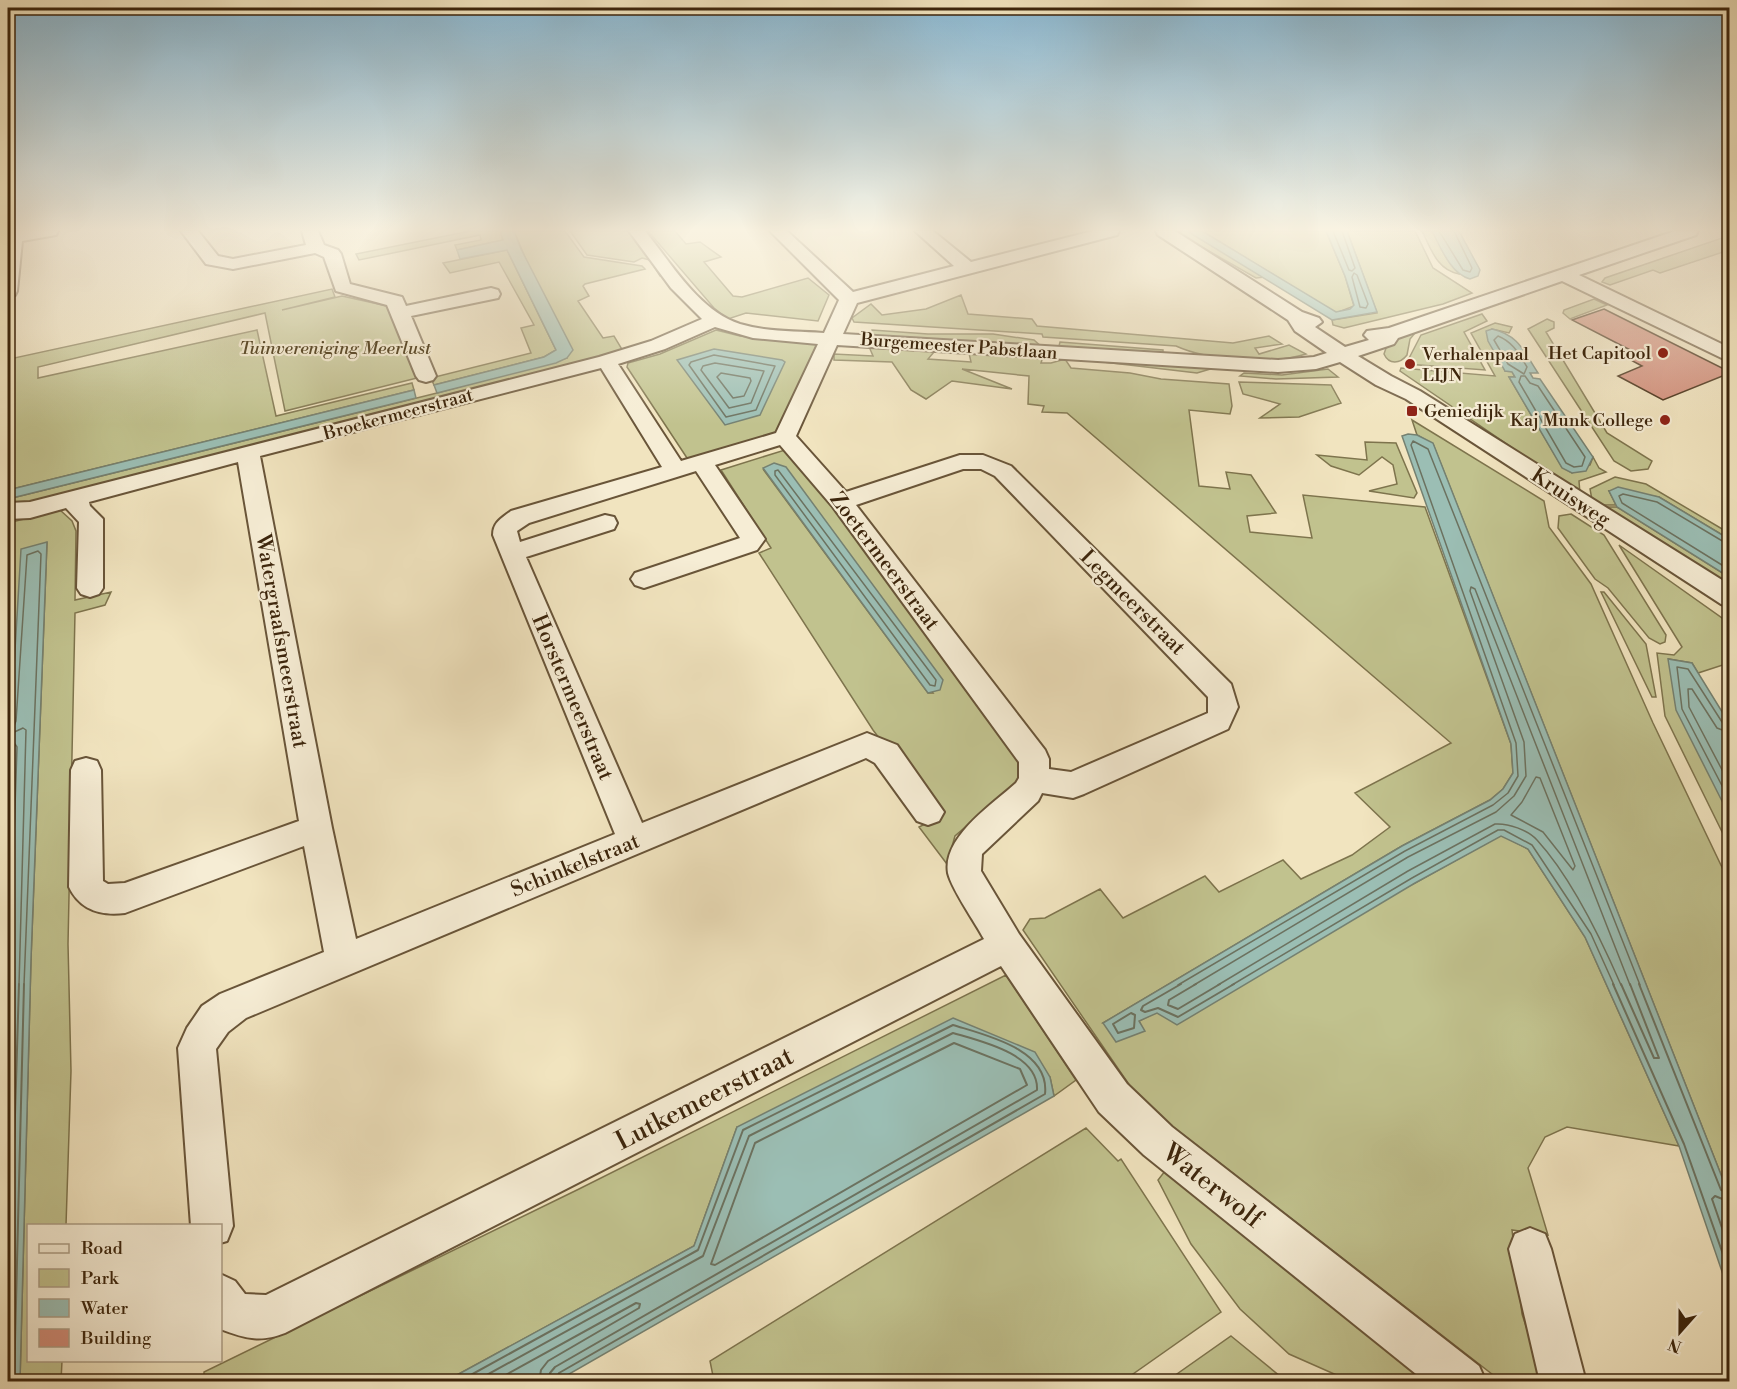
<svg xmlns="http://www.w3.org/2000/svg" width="1737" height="1389" font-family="'Libre Bodoni',serif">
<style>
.green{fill:#c1c28e;stroke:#7e744d;stroke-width:1.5;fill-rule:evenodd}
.water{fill:#9bbeb4;stroke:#758171;stroke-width:1.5}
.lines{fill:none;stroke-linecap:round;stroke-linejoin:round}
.shore-far1{stroke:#6c7260;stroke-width:1.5}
.shore{stroke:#6c7260;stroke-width:2}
.building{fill:#d28c79;stroke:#3c250c;stroke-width:1.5}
.minor-casing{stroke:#695539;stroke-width:4}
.minor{fill:#f6edd5;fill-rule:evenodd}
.poi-dot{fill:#8f2418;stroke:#f6edd5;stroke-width:2}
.labels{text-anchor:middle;stroke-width:4.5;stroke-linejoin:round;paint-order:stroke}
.far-street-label{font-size:18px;fill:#3c250c;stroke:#f6edd5}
.far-park-label{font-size:18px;font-style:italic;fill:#5d4c2c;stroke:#f6edd5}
.far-poi-label{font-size:18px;fill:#3c250c;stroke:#f6edd5;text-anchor:end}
.street-label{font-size:21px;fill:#3c250c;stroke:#f6edd5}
.near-street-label{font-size:26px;fill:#3c250c;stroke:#f6edd5}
</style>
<rect width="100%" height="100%" fill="#f1e4bf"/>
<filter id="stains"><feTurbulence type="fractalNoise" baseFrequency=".00333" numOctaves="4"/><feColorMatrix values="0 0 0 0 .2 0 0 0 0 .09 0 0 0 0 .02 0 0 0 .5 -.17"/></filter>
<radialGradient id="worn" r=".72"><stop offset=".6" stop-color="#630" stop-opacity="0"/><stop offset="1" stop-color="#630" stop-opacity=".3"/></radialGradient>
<path class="green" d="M470,231H500L503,240L457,250L455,245L481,240L480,235L359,260L356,254Z
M514,231H565L584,257L642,266L645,269L585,284L583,286L589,296L578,301L603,338L614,336L623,351L27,504H8V499L437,393L567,358Z
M570,231H632L668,275L660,276L650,260L642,258L634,262L587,255Z
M648,231H675L686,244L700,242L721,257L704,262L733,296L742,297L808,278L829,295L818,321L746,313L728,319L714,308Z
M1174,231H1187L1265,277L1256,278Z
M1202,231H1326L1345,276L1354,306L1336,313Z
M1347,231H1415L1433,268L1472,293L1443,304L1344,328L1333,325L1332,320L1377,313Z
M1422,231H1432L1446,257L1459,274C1437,270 1431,249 1422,231Z
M1722,238L1729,241V250L1660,273L1653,270L1610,285L1602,282L1605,278Z
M507,250L556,350L544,357L434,385L431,378L531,353L521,328L534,325L499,262L450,273L443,263Z
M332,289L335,297L282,310L342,296L387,306L417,378L285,411L265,313L38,367V378L257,330L276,416L412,383L414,390L8,490V432L14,358Z
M961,295L968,314L1032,319L1037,326L1233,343L1269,336L1282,344L1255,348L1259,354L1289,345L1306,354C1271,365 1209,361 1176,346L1043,337L1042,334L854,322L852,318L871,304L882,315L926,309Z
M1594,299L1607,305L1570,319L1563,313L1564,310Z
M1482,314L1487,321L1464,332L1485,370L1406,364L1421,335Z
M1547,319L1554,322V328L1546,332L1607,433L1652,461L1648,469L1631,471L1614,461L1528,329Z
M1495,323L1512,327L1509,333L1492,329L1505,371H1512L1515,377H1509L1562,467L1572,473L1590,465L1593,457L1599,468L1606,472L1579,481L1580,494L1400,371L1401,368L1495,376L1471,333Z
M716,330L740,336L817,344L777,434L689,461L627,367L628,363L660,354Z
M872,330L928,334H993L1034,340L1045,350L1041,363H1051L1065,359L1071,368L1130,373L1161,379L1229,384L1232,406L1230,414L1189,410L1199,486L1230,489L1226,472L1251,475L1276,513L1247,516L1250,532L1312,538L1303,495L1425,507L1511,744L1513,773L1503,789L1490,800L1402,846L1103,1023L1144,1031L1139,1021L1415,883L1501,835L1528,849L1585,937L1679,1146L1567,1127L1545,1137L1528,1168L1548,1235L1512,1230L1522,1314L1544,1381H1501L1141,1102L1023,930L1030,919L1045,918L1100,889L1123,918L1205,876L1219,892L1283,860L1301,879L1352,855L1390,827L1355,793L1451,743L1067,413L1042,412L1044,406L1028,404L1029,376L962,369L1012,389L952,381L926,399L911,390L892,362L834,360V354L873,356L870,349ZM934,352L969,353L971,362L928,359Z
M1408,332L1415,333L1410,339L1407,355C1400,364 1389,365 1384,354L1386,348L1395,343L1398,334Z
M1060,342L1163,350V354L1217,367L1197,373L1061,357L1058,350Z
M1328,369L1338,377L1276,379L1240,376L1244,373L1282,375Z
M1239,382L1331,385L1341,403L1299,417L1260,418L1280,404L1243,394Z
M1412,420L1544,501L1549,527L1591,584L1653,723L1729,882V1195L1433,444L1417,435Z
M1365,442L1396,443L1417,493L1414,498L1369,491L1397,484L1393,465L1382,457L1359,475L1331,466L1317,455L1367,460Z
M788,449L1018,750L1026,775L955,836L947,864L919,827L939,817L873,730L759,553L771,548L721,470ZM763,469L933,693H928Z
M1615,477L1646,484L1729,533V539L1659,497L1609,491L1616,505H1597L1592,500L1590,489Z
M1598,507H1617L1729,577V590Z
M60,510L72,521L76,531L75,600L111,592L105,605L75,613L68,944L71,1071L66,1225L28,1226V1360L62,1361L61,1381H20L31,959L47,542L8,768V523Z
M1571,514L1604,535L1666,635L1665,642L1660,644L1649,638L1608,588L1595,579L1558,528L1559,516Z
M1619,545L1729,623V663L1698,673L1692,663L1669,659L1729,814V846L1665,716L1657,653L1674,655L1682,647Z
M1601,592H1604L1646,644L1656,697H1652Z
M1006,975L1076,1080L1054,1096L1050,1077L737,1127L694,1246L446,1381L204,1382V1372L579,1189Z
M1086,1128L1118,1161L1121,1159L1221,1312L1123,1381H714L710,1361Z
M1165,1171L1445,1381H1350L1289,1354L1240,1309L1191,1244L1158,1180Z
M1231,1336L1286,1381H1167Z"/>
<path class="water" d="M500,231H514L521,249L573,350L567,358L556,363L437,393L434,385L544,357L556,350L507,250L460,259L457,250L503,240Z
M1187,231H1202L1336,312L1350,309L1354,305L1345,276L1326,231H1347L1377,312L1332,320Z
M1432,231H1459L1480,270L1478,276L1470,279C1450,273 1441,248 1432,231Z
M1492,329C1519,335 1524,352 1538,373H1530L1533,378L1540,379L1593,457L1586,471L1572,473L1562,468L1509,377H1515L1512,372L1505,371L1488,341L1486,331Z
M714,349L782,360L785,362L760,415L725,425L677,360Z
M414,390L416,398L8,499V490Z
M1408,434L1417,435L1433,443L1729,1195V1292L1679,1146L1585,937L1528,849L1501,836L1415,883L1177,1025L1157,1013L1139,1021L1145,1031L1116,1042L1103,1023L1402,846L1490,800L1503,789L1513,773L1511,744L1402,436Z
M774,463L786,467L943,680L940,690L928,693L763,468Z
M1618,487L1659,497L1729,539V577L1617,507L1609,491Z
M47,542L31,959L20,1381L8,1382V768L21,549Z
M1668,659L1692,663L1729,723V815L1676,710Z
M953,1018L1035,1052L1050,1077L1054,1096L557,1381H446L694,1246L737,1127Z"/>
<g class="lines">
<path class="shore-far1" d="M1333,231L1349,270L1352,271L1355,268L1342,231
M1439,231L1463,270L1470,272L1472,268L1454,231
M1354,273L1357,275L1368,304L1366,308L1360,307L1352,277Z
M1498,336C1513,342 1519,354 1527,367L1524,374L1508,364L1494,340Z
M714,355L775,366L756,410L726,417L689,365L691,362Z
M715,363L764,371L751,403L729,408L701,370L703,366Z
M721,373L750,378L751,381L744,396L733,398L717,377Z
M1521,376H1525L1530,383L1538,386L1585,457L1582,466L1574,467L1566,463L1519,382Z
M778,470L936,680L935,686L930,685L775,475V471Z
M1730,543L1724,542L1657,502L1623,494L1619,496L1622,503L1730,570
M1730,725L1722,722L1688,669L1677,667L1682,709L1730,801
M8,727L14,726L16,721L27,555L38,551L41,554L24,985
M1730,733L1717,728L1692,689H1688L1689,707L1730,785
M8,735L23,728L26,730L19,985
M8,744H15L17,747L9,985
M1536,777L1540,778L1575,866L1573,870L1543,832L1511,815L1522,802Z
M1178,985L1405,851L1493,805L1508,793L1518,776L1516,743L1411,445L1413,441L1428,449L1640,985
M1194,985L1408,857L1496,812L1514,796L1526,776L1524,742L1470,591L1471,587L1475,589L1630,985
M1218,985L1408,871L1495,824C1508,823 1528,830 1537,840C1571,877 1601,939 1621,985
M1232,985L1412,878L1498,830H1504L1532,845L1591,934L1614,985"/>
<path class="shore" d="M1181,984L1143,1006L1141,1010L1145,1012L1158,1008L1178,1017L1234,984
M1196,984L1169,1000L1168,1005L1178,1009L1220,984
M1613,984L1684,1144L1730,1274
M1621,984L1654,1058H1659L1630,984
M1639,984L1721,1190L1730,1195
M8,1003L9,984
M1131,1013L1135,1015L1134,1028L1118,1033L1113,1024Z
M954,1043L1020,1069L1027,1085L715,1265L711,1264L755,1143Z
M1730,1202L1715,1196L1712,1199L1730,1251
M8,1345L19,984
M14,1382L24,984
M458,1382L698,1250L743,1130L953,1025C985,1035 1050,1049 1045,1094L559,1373L555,1382
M474,1382L703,1256L749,1136L953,1033C980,1041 1039,1054 1037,1090L555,1367L550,1373L548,1382
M493,1382L636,1303L640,1304L639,1308L548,1361L541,1370L539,1382"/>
</g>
<path class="building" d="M1604,309L1730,372V373L1663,400L1618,376L1642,366L1625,357L1636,353L1572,320Z"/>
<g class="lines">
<defs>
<path id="minor" d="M8,231H58L56,235L22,241L17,291L15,295L8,297Z
M181,231H198L218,256L233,259L306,245L302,231H318L324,245L338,250L341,254L350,284L402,297L406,306L491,288L498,290L500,294L498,298L411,316L436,376L433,380L426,382L419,380L416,376L387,305L336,291L324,257L315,253L233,269L206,264Z
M629,231H645C672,264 698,310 740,324C767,332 797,331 824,333L839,300L770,231H787L853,292L954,266L915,231H933L971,262L1093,231H1119L1117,235L857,303L843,334L1278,360L1314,357L1327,353L1295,331L1288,320L1158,235L1156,231H1175L1302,312L1319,318L1322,322L1315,327L1345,347L1369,340L1364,335L1367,331L1389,328L1675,231H1698L1696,235L1579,275L1730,348V362L1562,281L1398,338L1394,344L1358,356L1391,376L1420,391L1730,585V607L1721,604L1406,399L1376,385L1340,362L1316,369L1278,372L837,345L796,436L846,492L960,455H983L1011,466L1231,684L1238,707L1228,729L1084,794L1073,798L1042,793L1038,801L982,854L981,871L1019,934L1127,1084L1172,1127L1479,1366L1486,1382H1426L1144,1155L1099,1112L1001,966L285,1333C260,1343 244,1338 220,1329V1274L235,1281L245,1294L266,1295L984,939C975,922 952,890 948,873C942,837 993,804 1016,783L1019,778V762L833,507L780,445L715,465L765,539L757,550L653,585L644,588L635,585L631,579L635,573L740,538L696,471L529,523L517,531L520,542L605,515L614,517L617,523L614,529L526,557L642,823L867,733L897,745L944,812L939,821L928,825L917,821L875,763L866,758L246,1018L228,1032L216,1049L233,1226L227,1241L220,1243V1226H191L178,1048L187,1028L202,1006L220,994L324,952L304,846L125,913C101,916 80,910 69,887L71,770L75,761L86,758L97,761L101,770L103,881L108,884L125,883L299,821L238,462L89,502L90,506L103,519V588L99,594L90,597L81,594L77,588L79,522L66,508L30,518L8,519V503L30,502L599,357L651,341L702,319L671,288ZM715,327L753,338L818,344L776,433L681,461L618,364L665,349ZM601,368L662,467L511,511C502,518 493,522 493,535L615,834L356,939L332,828L260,456ZM963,469H981L995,476L1208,697V713L1071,772L1049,769V759L1045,750L856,505Z
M1530,1228L1545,1234L1551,1249L1586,1382H1540L1509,1249L1515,1234Z"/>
</defs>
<use href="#minor" class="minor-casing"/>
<use href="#minor" class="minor"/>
</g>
<linearGradient id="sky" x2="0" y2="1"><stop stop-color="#89b8d3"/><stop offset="0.54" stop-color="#f9f3e2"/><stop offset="1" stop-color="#f9f3e2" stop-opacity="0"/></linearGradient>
<rect width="1737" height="425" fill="url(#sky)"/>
<g class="poi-dot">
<circle cx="1663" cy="353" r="6"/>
<circle cx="1410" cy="364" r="6"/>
<rect x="1406" y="405" width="12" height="12" rx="3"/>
<circle cx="1665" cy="420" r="6"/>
</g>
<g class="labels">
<g class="far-street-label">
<text transform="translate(959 346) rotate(4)" y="6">Burgemeester Pabstlaan</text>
<text transform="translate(398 414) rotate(-15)" y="6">Broekermeerstraat</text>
</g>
<g class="far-park-label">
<text x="335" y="354">Tuinvereniging Meerlust</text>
</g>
<g class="far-poi-label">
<text x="1651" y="359">Het Capitool</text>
<text x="1422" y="360" text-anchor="start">Verhalenpaal<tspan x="1422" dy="21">LIJN</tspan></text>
<text x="1424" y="417" text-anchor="start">Geniedijk</text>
<text x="1653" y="426">Kaj Munk College</text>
</g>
<g class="street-label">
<text transform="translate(1571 497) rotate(33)" y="7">Kruisweg</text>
<text transform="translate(885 561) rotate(53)" y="7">Zoetermeerstraat</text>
<text transform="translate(1133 602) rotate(45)" y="7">Legmeerstraat</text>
<text transform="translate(282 641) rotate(80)" y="7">Watergraafsmeerstraat</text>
<text transform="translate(573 697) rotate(67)" y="7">Horstermeerstraat</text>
<text transform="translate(575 865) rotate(-22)" y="7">Schinkelstraat</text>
</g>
<g class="near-street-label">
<text transform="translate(704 1098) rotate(-27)" y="9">Lutkemeerstraat</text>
<text transform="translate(1213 1185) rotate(38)" y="9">Waterwolf</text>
</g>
</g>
<rect width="1737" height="1389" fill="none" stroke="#f1e4bf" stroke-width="30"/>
<rect x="9" y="9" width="1719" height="1371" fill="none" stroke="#3c250c" stroke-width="3"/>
<rect x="15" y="15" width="1707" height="1359" fill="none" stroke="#3c250c" stroke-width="1.5"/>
<rect x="27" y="1224" width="195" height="138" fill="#f6edd5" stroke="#ac9d85" stroke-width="1.5"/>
<rect x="39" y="1244" width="30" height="9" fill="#f6edd5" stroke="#ac9d85" stroke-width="1.5"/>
<text x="81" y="1254" font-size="18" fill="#3c250c">Road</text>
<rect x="39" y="1269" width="30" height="18" fill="#c1c28e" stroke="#ac9d85" stroke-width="1.5"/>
<text x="81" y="1284" font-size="18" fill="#3c250c">Park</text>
<rect x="39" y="1299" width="30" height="18" fill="#9bbeb4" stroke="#ac9d85" stroke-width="1.5"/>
<text x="81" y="1314" font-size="18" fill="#3c250c">Water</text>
<rect x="39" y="1329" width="30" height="18" fill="#d28c79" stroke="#ac9d85" stroke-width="1.5"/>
<text x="81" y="1344" font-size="18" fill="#3c250c">Building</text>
<g transform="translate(1680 1332) rotate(201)" stroke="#f6edd5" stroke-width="4.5" paint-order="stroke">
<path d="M0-4.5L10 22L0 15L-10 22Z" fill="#3c250c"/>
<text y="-9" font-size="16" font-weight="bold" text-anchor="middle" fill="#3c250c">N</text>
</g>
<rect width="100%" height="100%" filter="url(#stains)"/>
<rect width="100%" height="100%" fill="url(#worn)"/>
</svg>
